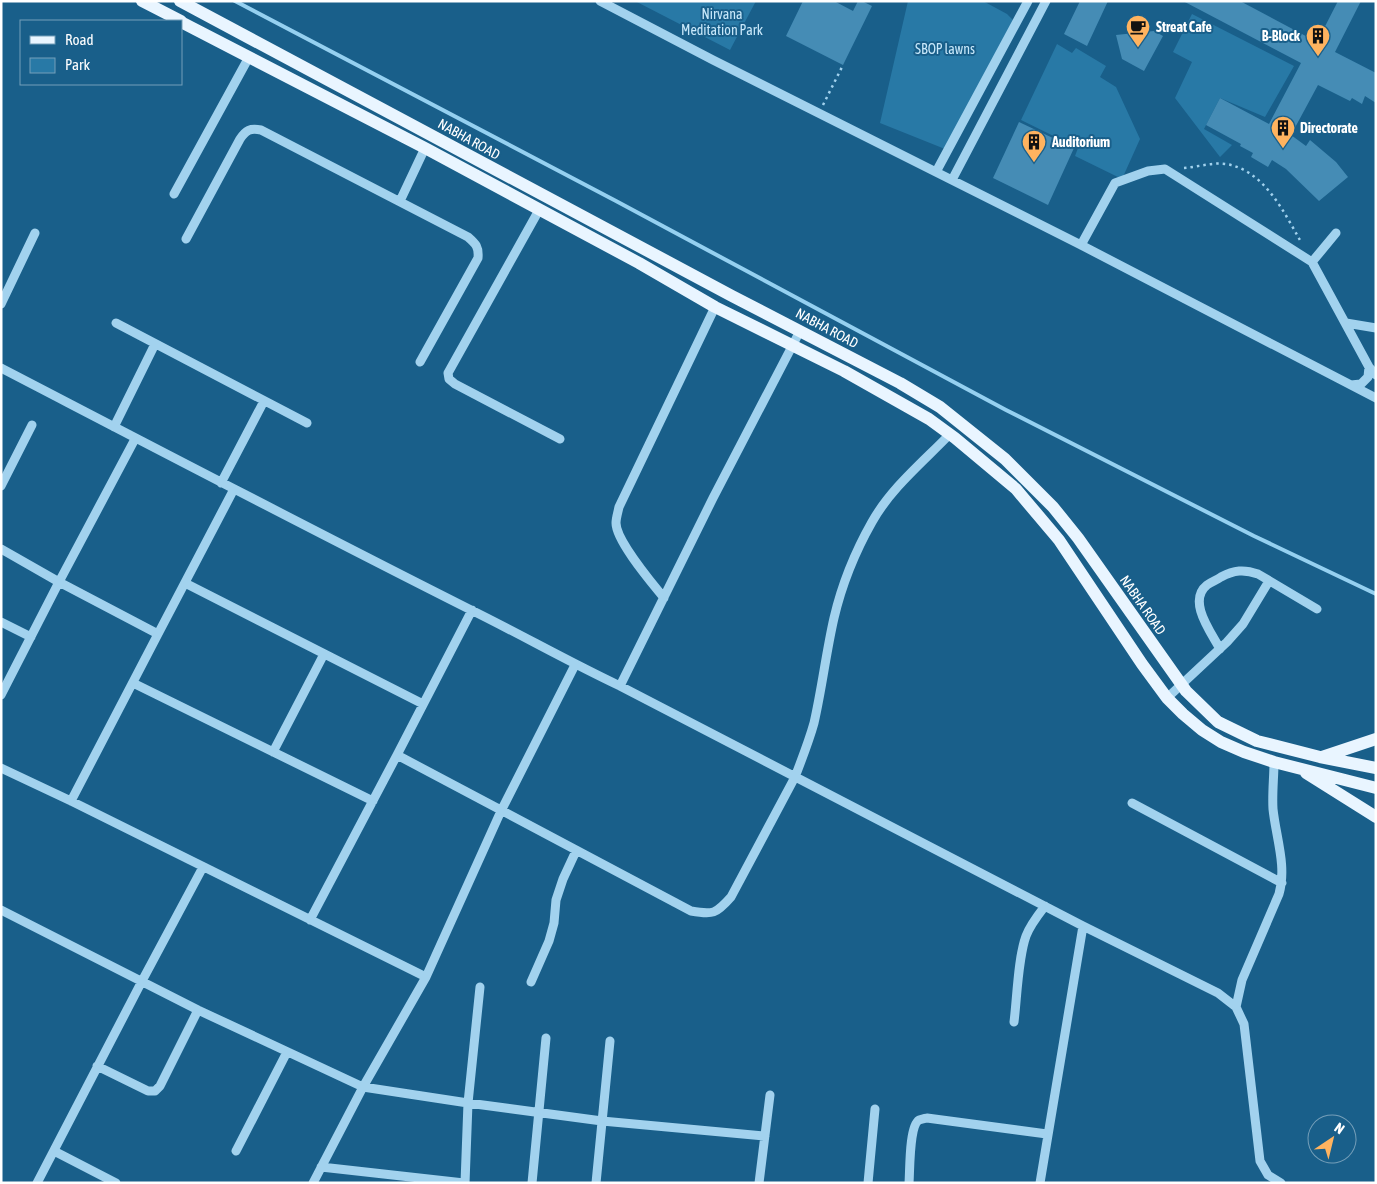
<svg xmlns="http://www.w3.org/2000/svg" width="1377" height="1184" font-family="'Asap Condensed',sans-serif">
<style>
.green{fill:#2879a6}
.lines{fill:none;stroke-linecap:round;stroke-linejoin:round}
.stream{stroke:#95d0f0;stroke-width:4}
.building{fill:#458cb5}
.path{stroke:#a2d2ee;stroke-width:2.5;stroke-dasharray:2.5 4;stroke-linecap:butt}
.minor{stroke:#a2d2ee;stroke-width:9}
.major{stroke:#e9f5ff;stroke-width:12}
.labels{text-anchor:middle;stroke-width:4;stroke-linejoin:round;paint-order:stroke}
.park-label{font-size:14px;fill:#c8e8fa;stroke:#195f8a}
.poi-label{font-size:14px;font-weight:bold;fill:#fff;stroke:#195f8a;text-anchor:start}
.street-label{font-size:14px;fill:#fff;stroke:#195f8a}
</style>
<rect width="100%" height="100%" fill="#195f8a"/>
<path class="green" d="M635,1H756L730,50Z
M908,1H983L1007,14L1013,20L945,149L880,123Z
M1192,14L1294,66L1265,117L1220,98L1204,129L1232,145L1220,157L1175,98L1192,62L1173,52Z
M1057,44L1072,53L1076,48L1106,66L1100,77L1116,87L1140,139L1122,179L1075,156L1078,148L1021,120Z"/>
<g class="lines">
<path class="stream" d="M235,1L616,201L1006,410L1254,536L1376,594"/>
</g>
<path class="building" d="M803,1H834L853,11L858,1H862L872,6L843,65L786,36Z
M1080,1H1108L1087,46L1064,34Z
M1183,1H1240L1317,42L1338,1H1361L1335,52L1376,73V103L1365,96L1362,104L1352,98L1350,101L1318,85L1291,135L1306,146L1310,140L1336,162L1348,177L1319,201L1286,169L1272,160L1268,167L1251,157L1253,153L1240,146L1241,144L1206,125L1220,98L1269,124L1301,63Z
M1154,31L1163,36L1144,71L1122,59L1116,35Z
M1019,122L1074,148L1048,205L993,178Z"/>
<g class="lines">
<path class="path" d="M823,105L843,65
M1184,168C1198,167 1212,162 1226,164C1264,170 1284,212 1301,242"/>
<path class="minor" d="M600,1L713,60L1081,245L1376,398
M936,172L1028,1
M952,180L1046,1
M174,194L249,57
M400,201L425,148
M539,210L448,373L449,379L455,384L560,439
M186,239L240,139C246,130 250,128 261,130L468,237C476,244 479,247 478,258L420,362
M1081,245L1115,183L1148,171L1165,169L1312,262L1369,367L1376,375
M1312,262L1336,233
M1,304L35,233
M116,323L307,423
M1346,323L1376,328
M1,368C157,449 312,530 469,609C520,634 569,662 620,686L1083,926L1218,993L1236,1007
M1351,385L1361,384L1368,377L1369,367
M114,427L155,344
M135,439L59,582L158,634L234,489
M221,483L264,401
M1,486L32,425
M1,549L59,582L1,695
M185,583L423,704
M664,598C652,583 616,541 616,523C616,518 618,512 619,507L715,307
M472,610L397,755L691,911C713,915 716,914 731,897L795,777C802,759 809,741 814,723C822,688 826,653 834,618C842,584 855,552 872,522C891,488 923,462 950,434
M1,622L31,637
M1220,649C1211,632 1187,601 1207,585C1211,582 1217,580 1221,577C1234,570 1244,569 1258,574L1317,609
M133,683L373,801
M620,686L713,498L800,331
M1167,698L1227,642L1243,624L1269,581
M273,752L324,654
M1274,762C1274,777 1272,793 1273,809C1276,838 1287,866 1279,894L1242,980L1236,1007L1244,1024L1260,1161L1268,1175L1281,1183
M1,768L71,801L426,977
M71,801L158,634
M1132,803L1282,883
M1,910L198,1010L363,1087L468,1103L602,1121L765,1136
M310,920L397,755
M531,982L549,941L554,923L556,900L563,879L576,851
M1014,1022C1017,998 1018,958 1026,936C1030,925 1038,915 1045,906
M97,1066L148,1091H155L160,1086L198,1010
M54,1151L116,1183
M236,1151L287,1052
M321,1167L464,1183
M37,1183L142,981L203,867
M313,1183L363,1087L426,977L501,811L575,665
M465,1183L468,1103L480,987
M532,1183L546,1038
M596,1183L610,1041
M759,1183L770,1095
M868,1183L875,1109
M909,1183C910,1171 909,1126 919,1120C919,1120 926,1118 927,1118L1047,1134
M1040,1183L1083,926"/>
<path class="major" d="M142,1L181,21
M180,1L732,296L900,383L940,407L1005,459L1053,507L1078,538L1186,691L1218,722L1257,741L1320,757L1376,768
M181,22L425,148L639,263L715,307L844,371L929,419L955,438L1016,489L1059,540L1142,664L1167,698L1183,714L1202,730L1221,742L1244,752L1274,762L1376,788
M1322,757L1376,739
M1306,773L1376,817"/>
</g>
<defs>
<symbol id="cafe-pin" viewBox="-11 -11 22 30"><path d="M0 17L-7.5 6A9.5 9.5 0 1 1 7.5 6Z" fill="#ffb35f" stroke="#195f8a"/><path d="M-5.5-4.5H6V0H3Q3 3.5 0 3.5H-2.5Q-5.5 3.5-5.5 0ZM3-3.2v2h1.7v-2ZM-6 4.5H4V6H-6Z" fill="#111"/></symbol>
<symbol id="building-pin" viewBox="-11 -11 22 30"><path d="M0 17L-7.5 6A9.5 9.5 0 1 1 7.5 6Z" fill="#ffb35f" stroke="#195f8a"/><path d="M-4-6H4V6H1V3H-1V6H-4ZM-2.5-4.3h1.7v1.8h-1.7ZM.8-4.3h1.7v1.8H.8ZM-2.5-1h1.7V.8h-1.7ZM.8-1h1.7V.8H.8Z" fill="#111"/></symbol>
</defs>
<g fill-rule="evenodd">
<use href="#cafe-pin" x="1124" y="13" width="28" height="38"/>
<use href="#building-pin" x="1304" y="22" width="28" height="38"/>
<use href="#building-pin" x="1269" y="114" width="28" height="38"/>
<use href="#building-pin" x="1020" y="128" width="28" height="38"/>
</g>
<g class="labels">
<g class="park-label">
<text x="722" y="19">Nirvana<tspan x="722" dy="16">Meditation Park</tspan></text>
<text x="945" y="54">SBOP lawns</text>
</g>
<g class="poi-label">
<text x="1156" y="32">Streat Cafe</text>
<text x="1300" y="41" text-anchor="end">B-Block</text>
<text x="1300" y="133">Directorate</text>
<text x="1052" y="147">Auditorium</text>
</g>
<g class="street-label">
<text transform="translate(469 139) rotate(29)" y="5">NABHA ROAD</text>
<text transform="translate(827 328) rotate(28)" y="5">NABHA ROAD</text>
<text transform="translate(1143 605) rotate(55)" y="5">NABHA ROAD</text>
</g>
</g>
<rect width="1377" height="1184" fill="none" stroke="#ffffff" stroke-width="5"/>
<rect x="20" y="20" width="162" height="65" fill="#195f8a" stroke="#759fb9"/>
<rect x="30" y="36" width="25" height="8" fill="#e9f5ff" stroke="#759fb9"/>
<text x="65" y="45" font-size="15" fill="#ffffff">Road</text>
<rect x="30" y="58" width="25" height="15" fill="#2879a6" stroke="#759fb9"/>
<text x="65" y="70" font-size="15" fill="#ffffff">Park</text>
<g transform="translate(1332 1139) rotate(35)"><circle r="24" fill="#195f8a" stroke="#759fb9"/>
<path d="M0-4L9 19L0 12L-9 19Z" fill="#ffb35f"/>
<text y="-8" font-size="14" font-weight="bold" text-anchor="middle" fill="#ffffff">N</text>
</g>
</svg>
